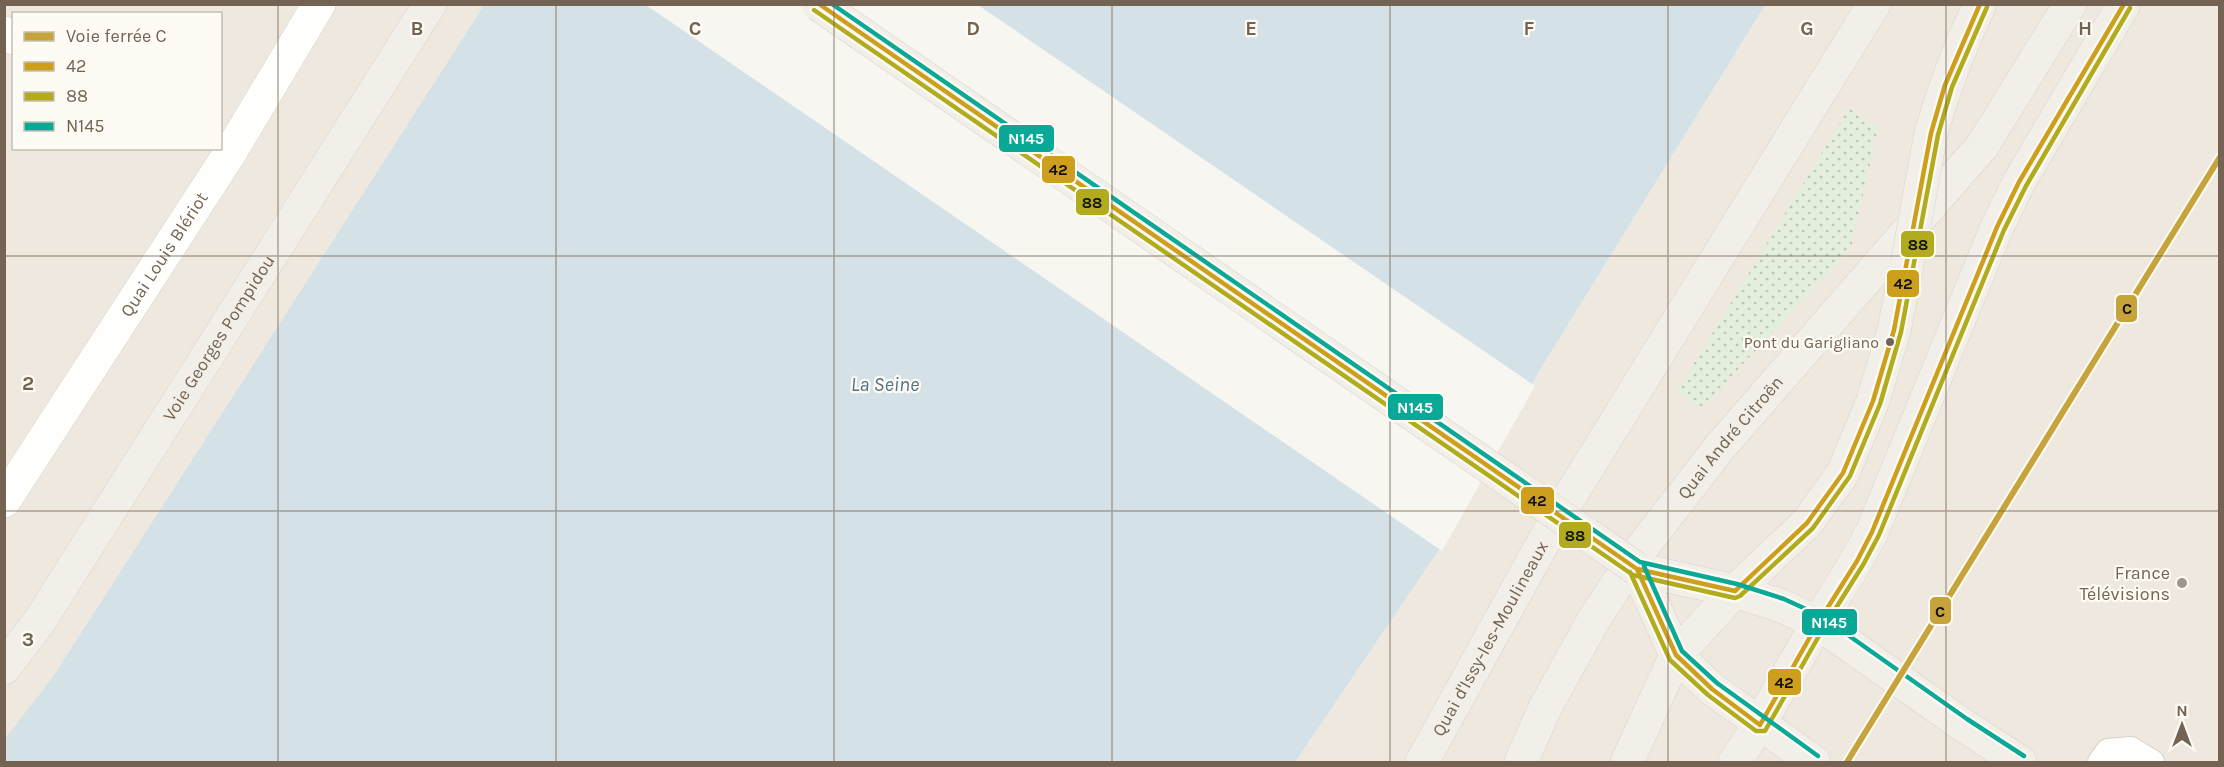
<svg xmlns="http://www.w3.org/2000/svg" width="2224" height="767" font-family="Karla,sans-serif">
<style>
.residential{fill:#eee8de;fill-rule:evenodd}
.grass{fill:url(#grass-dots)}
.water{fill:#d4e2e7}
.pier{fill:#f8f6f1}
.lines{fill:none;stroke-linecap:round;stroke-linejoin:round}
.lane-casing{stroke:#d6d2cd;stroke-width:26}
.street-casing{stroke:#d6d2cd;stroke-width:34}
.secondary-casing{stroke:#d7d3cd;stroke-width:34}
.primary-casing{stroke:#d9d3ce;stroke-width:34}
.lane{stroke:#fefefd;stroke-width:24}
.street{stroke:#fefefd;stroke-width:33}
.secondary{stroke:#fefefd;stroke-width:33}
.primary{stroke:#f2efe8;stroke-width:33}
.primary-bridge-casing{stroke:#d9d3ce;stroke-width:34;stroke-linecap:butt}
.primary-bridge{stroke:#f2efe8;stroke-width:33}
.bus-1-casing{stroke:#fdfbf4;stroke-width:9}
.bus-2-casing{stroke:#fdfbf4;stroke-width:9}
.bus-3-casing{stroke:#fdfbf4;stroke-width:9}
.bus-1{stroke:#ce9e1d;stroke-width:4.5}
.bus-2{stroke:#b1ab1d;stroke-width:4.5}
.bus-3{stroke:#0aa896;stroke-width:4.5}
.rail-1-casing{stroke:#fdfbf4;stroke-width:10}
.rail-1{stroke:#c7a33b;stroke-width:6}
.grid{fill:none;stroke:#746352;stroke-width:1.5;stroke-opacity:0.55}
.bus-dot{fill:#746352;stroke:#fdfbf4;stroke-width:2}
.poi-dot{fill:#a2968a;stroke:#fdfbf4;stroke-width:2}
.labels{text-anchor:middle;stroke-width:4.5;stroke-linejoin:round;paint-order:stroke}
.bus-label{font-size:16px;fill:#746352;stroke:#fdfbf4;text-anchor:end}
.street-label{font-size:18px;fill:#746352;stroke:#fdfbf4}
.poi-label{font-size:18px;fill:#746352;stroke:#fdfbf4;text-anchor:end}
.water-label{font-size:20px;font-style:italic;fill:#4e7485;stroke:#fdfbf4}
.grid-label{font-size:20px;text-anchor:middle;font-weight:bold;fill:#746352;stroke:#fdfbf4;stroke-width:4.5;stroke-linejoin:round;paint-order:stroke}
.line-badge{stroke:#fdfbf4;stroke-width:2}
.badge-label{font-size:16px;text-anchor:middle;font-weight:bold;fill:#fff}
.pale-badge-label{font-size:16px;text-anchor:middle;font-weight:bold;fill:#111}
</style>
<defs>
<pattern id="grass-dots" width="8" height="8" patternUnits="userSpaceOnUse" patternTransform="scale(1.5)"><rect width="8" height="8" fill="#e4eedd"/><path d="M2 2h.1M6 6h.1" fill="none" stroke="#bdc4b6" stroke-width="1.8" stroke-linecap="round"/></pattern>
</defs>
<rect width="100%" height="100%" fill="#f8f6f1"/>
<path class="residential" d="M5,5H484L52,678L5,740ZM14,14H220V148H14Z
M1765,5H2219V762H1295L1439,550L1540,370Z"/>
<path class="grass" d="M1849,108L1878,128L1851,248L1700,410L1678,390Z"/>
<path class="water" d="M484,5H1765L1540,370L1439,550L1295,762H5L4,740L52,678Z"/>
<path class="pier" d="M646,5H978L1535,386L1442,551Z"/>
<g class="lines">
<defs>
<path id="lane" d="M2100,762L2108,751L2131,749L2152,762"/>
<path id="street" d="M4,33L14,38"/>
<g id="secondary">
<path id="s1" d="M4,501L228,156L319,4"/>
</g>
<g id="primary">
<path d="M1931,133C1944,88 1960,46 1980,4"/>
<path d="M1637,569L1735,591L1782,606L1818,623L1963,725L2020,762"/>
<path d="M1637,569L1676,655L1712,689L1814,762"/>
<path id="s2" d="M4,668L39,622L430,4"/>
<path id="s3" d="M1422,762L1559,514L1874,4"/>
<path id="s4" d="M1521,762L1546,706L1593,621L1634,558L1720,447L1983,145L2070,4"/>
<path d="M1627,762L1676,655L1735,591L1807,523L1843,473L1873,401L1894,330L1907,264"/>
<path d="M1735,762C1765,717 1790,670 1818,623C1836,593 1856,564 1872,532L1997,227L2019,182L2124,4"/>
</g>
</defs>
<use href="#lane" class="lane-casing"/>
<use href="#street" class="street-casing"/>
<use href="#secondary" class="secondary-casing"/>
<use href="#primary" class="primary-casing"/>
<use href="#lane" class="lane"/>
<use href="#street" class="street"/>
<use href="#secondary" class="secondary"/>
<use href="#primary" class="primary"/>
<defs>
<path id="primary-bridge" d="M818,4L1637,569
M1907,264L1931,133"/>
</defs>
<use href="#primary-bridge" class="primary-bridge-casing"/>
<use href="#primary-bridge" class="primary-bridge"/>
<defs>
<path id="bus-1" d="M819,4L1637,569L1735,591L1807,523L1843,473L1873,401L1894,330L1931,133L1945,85L1980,4
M1637,569L1676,655L1712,689L1760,725L1818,623L1857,561L1872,532L1997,227L2019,182L2124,4"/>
<path id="bus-2" d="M814,10L1633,575L1735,598L1740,596L1813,528L1850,476L1880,404L1901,332L1938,135L1952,87L1987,7
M1630,572L1670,660L1708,695L1756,731H1765L1824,627L1863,565L1879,535L2004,230L2026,186L2130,8"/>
<path id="bus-3" d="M832,4L1640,562L1737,584L1784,599L1821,616L1967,719L2024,756
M1644,566L1682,651L1717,683L1818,756"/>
</defs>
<use href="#bus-1" class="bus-1-casing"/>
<use href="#bus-2" class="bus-2-casing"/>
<use href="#bus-3" class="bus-3-casing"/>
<use href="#bus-1" class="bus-1"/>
<use href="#bus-2" class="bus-2"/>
<use href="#bus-3" class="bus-3"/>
<defs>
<path id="rail-1" d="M1847,762L2220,157"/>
</defs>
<use href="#rail-1" class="rail-1-casing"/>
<use href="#rail-1" class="rail-1"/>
</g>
<path class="grid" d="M278,4V762M556,4V762M834,4V762M1112,4V762M1390,4V762M1668,4V762M1946,4V762M4,256H2220M4,511H2220"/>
<circle class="bus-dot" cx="1890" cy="342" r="5"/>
<circle class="poi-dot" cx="2182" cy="583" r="6"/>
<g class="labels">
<g class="bus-label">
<text x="1879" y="348">Pont du Garigliano</text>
</g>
<g class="street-label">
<text dy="6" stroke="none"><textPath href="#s1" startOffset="294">Quai Louis Blériot</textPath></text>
<text dy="6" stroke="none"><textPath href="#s2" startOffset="394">Voie Georges Pompidou</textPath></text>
<text dy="6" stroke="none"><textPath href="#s4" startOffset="388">Quai André Citroën</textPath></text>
<text dy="6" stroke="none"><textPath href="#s3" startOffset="141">Quai d'Issy-les-Moulineaux</textPath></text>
</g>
<g class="poi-label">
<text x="2170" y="579">France<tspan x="2170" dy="21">Télévisions</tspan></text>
</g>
<g class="water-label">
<text x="885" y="391">La Seine</text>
</g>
</g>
<g class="grid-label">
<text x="417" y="35">B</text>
<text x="695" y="35">C</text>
<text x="973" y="35">D</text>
<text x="1251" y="35">E</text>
<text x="1529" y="35">F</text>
<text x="1807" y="35">G</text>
<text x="2085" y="35">H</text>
<text x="28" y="390">2</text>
<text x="28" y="646">3</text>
</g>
<g class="line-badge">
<rect x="998" y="124" width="57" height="29" rx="6" fill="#0aa896"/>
<rect x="1041" y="155" width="35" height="29" rx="6" fill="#ce9e1d"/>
<rect x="1075" y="188" width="35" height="28" rx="6" fill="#b1ab1d"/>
<rect x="1900" y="230" width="35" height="28" rx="6" fill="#b1ab1d"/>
<rect x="1886" y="269" width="34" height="29" rx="6" fill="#ce9e1d"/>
<rect x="2115" y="294" width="23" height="29" rx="6" fill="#c7a33b"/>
<rect x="1387" y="393" width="57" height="28" rx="6" fill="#0aa896"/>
<rect x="1520" y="486" width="35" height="29" rx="6" fill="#ce9e1d"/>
<rect x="1558" y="521" width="34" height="28" rx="6" fill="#b1ab1d"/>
<rect x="1929" y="596" width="23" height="29" rx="6" fill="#c7a33b"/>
<rect x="1801" y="608" width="57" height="28" rx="6" fill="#0aa896"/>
<rect x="1767" y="668" width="35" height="28" rx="6" fill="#ce9e1d"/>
</g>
<g class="badge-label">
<text x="1026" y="144">N145</text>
<text x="1415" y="413">N145</text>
<text x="1829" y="628">N145</text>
</g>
<g class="pale-badge-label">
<text x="1058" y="175">42</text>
<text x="1092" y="208">88</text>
<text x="1918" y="250">88</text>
<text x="1903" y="289">42</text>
<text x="2127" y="314">C</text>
<text x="1537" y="506">42</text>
<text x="1575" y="541">88</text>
<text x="1940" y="617">C</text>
<text x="1784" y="688">42</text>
</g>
<rect width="2224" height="767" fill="none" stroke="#746352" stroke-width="12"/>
<rect x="12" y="12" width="210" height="138" fill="#fdfbf4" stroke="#c6beb3" stroke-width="1.5"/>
<rect x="24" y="32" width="30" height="9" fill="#c7a33b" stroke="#c6beb3" stroke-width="1.5"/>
<text x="66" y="42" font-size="18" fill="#746352">Voie ferrée C</text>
<rect x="24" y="62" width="30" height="9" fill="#ce9e1d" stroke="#c6beb3" stroke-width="1.5"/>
<text x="66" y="72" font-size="18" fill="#746352">42</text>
<rect x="24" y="92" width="30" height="9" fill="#b1ab1d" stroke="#c6beb3" stroke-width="1.5"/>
<text x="66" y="102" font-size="18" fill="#746352">88</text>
<rect x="24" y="122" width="30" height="9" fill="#0aa896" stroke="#c6beb3" stroke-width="1.5"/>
<text x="66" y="132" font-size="18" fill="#746352">N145</text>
<g transform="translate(2182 725)" stroke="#fdfbf4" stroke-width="4.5" paint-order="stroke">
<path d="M0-4.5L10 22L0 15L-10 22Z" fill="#746352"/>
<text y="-9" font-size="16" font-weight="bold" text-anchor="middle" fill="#746352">N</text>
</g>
</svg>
